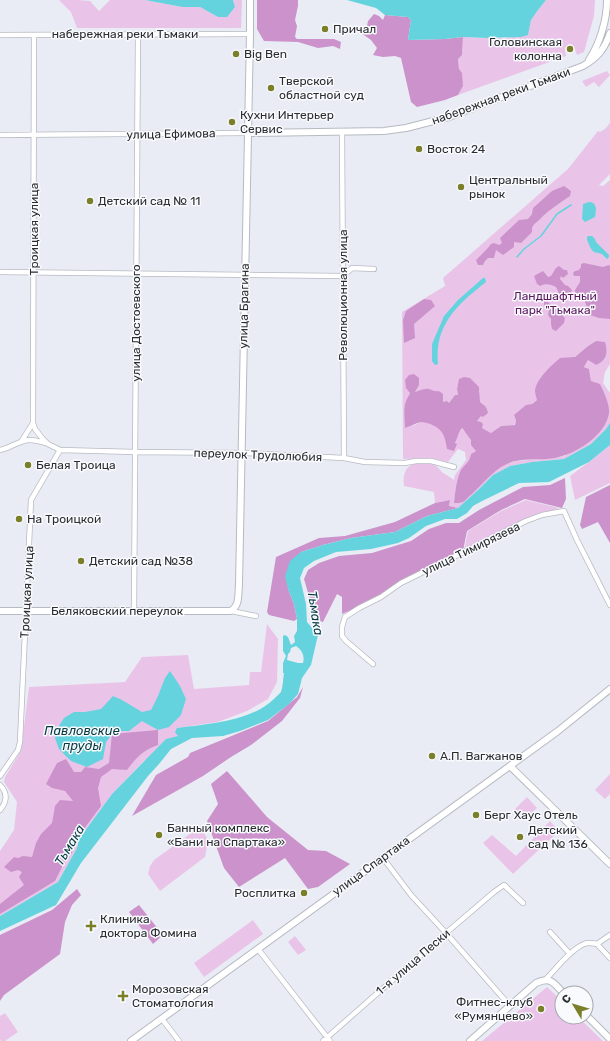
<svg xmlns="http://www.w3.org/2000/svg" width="610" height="1041" font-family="Rubik,sans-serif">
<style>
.green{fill:#eac4e8;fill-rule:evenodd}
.forest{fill:#cc92cb}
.water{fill:#64d3de;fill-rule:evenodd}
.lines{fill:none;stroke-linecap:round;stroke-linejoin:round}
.stream{stroke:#64d3de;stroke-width:1.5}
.street-casing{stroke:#b6bac1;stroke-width:6}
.secondary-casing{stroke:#b6bac1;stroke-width:8}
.street{stroke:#fff;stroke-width:4.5}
.secondary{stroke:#fff;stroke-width:6}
.poi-dot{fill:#7b7f29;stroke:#f8fafe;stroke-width:1.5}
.labels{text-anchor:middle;stroke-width:3;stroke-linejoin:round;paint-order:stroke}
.poi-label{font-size:12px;fill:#2a2c2e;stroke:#f8fafe;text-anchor:start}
.street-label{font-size:12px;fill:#2a2c2e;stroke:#f8fafe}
.park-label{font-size:12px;fill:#5d185e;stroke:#f8fafe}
.water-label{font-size:13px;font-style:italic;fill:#043b40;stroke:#f8fafe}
</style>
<rect width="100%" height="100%" fill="#e9ecf4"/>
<path class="green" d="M59,0H78L90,1L99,11L110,0H145L182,7H200L218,17L235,7L233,0H242L241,28H77L71,12Z
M546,0H595L594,16L584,52L577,55L574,47C570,44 566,45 565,50L566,56L458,95L463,86L459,69L458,58L462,55L463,37C482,38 510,40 528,34L531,20L538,10Z
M607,71L610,75L599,87L594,82L586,87L582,81Z
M610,123V174L599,185L603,186L610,180V364L605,372L603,383L610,393V423L606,429L591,444L564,459L532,462L510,466L493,475L478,490L458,508L449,506L450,500L435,503L434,492L404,486C402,472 407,463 421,463C425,463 430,463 434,465C437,466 440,470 443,473C447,475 450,477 454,480L455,475L466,460L465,452L458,449L448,462L431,458L403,459L402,312L445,286L443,278L568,169L598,131L600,132L605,129ZM596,341V365L588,360L584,367L589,369L591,381L565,456L553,458L517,461L508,463L492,473L476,490L454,503C455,493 456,479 461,471C466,463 469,463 471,454L476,451L472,440L461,428C458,432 455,445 454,450L447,449L446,439L439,427L425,422H420L413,426C409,418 402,411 406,402C407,398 409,396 410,393L415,392L422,390L434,392L443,402L449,403L455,395H458L457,389L460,379L480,391L479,396L480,402L484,404L481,416L477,421L482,428L491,433L501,426L514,425C518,415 528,406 537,400L535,390L588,346Z
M610,445V483L575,500L570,476L589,462Z
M526,500L559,508L528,519L464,551L468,531L501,511Z
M267,624L278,639L277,682L268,699L247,711L218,722L177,728L178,736L143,762L112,794L79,839L77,848L58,882L0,916V851L14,830L17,802L4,782L5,777L21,751L29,687L125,682L142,657L188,655L194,689L249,685L250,672H261Z
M610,774V794L605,799L595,790Z
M527,797L537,808L523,821L513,811Z
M550,821L559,831L513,874L483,843L492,835L516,856Z
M201,826L208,841L205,857L160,891L148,874L150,866L154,860Z
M253,920L263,934L204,977L194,963Z
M295,936L306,950L298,955L288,942Z
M547,987L562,1001V1017H578L603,1041H482Z
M5,1013L18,1032L5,1041H1L0,1039V1016Z"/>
<path class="forest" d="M257,0H298V6L295,20L297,26L295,37L297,39H334L341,42L340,49L333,46L318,48L298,42L264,41L257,29Z
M374,14L379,16L383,20L385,15L408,17L411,20L408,40L445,39L463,37L462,55L458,59L459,69L462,73L463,86L458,95L445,100L417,107L411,102L401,58L395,56L383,57L373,55L377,48L371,40L361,33L363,28L367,26L368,21Z
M564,186L571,191L570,196C560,203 550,209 542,217C537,223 531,224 532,232L521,243L514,242V247L503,255L496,250L494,258H488L485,261L483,265H478L476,260L487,249L491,244L494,243L499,245L502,243L500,238L519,220L528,219L532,214L533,208L552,191Z
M584,263L603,267L609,265L610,266V319L599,318L590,315L585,302L586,299L582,295L575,293V290L580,282V276H574L573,273L575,271L579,270L581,267V264Z
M559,266L564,270H567L568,274L563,278L561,276L560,279L565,285L568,286L572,290L569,298L566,300C559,298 559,292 556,287C551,284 545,283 540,286L537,284L534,276L543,271L548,277L551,276L556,268Z
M424,299L431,300L435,306L414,324L415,338L404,343L403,320L406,311Z
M544,301L548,302L565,318L564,323L556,331L552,329L551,324V319L548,315L549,310L548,308H545L544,304Z
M596,341L605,342C608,353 607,360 596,365L588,360L584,367L589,369L591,381L600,384C603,390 610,405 609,413C606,435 576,454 555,458C541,461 519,457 507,464C492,471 484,483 472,494C469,496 466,500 463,502C460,503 457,503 454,503C455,493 456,482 460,472C464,464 469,464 471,454L476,451L471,445V440L462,428C458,432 458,438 455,443L457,444L454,451L447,449C445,436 443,429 430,424C427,423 424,422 421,422C416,423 411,426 405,428C405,420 403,409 406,401C407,398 409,396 410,393L406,388L405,380L409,375L414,374L419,378V385L415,392C419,391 424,388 429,389C433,390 434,392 439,391L443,394V402L447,401L449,403L455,395H458L457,389L459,379L464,377L470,378L479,387L480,402C485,405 487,408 488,413L483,417L481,416L477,421L481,422L483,424L482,428L491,433L501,426L515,425L516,420L514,415L526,405L532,404L537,400C536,397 535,393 535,391C536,379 552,365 560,358L575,357L588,346Z
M565,478L566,499L562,508L525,499L501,510L467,531L463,551L358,607L342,614V597L337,594L323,622L312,619L311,603L304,579L308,570L319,563L339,556L372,553L411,541L429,529L446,523H459L479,510L523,487L550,485Z
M610,485V543L598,522L582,529L580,525L586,497Z
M450,500L449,506L458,508L427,516L395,532L351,538L323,545L301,552L288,589L294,604L297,619L294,621L269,615L267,612L276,557L319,538L345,536L395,522L435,503Z
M303,687L300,698L282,721L251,745L231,757L203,776L132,816L156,775L188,757L190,753L268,721L297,697Z
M158,730V745C143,750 136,758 127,770L112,769L101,777L98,788L101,806L78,837L71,855L67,857L55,881L0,914V904L24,885L19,877L22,872L18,870L11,872L4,867L14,857L18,858L23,856L32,857L36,843L41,834L52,823L55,806L60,800L73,801L65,791L52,788L46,784L57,763L66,759L74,772H81L85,767L99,769L109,763L112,734Z
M227,771L267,817L308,850L326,851L350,864L318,887L308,889L285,858L239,887L224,868L207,821L218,804L211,784Z
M77,889L81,895L72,905L65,922L60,954L4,995L0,1001V935L52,910Z
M139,905L163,935L153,944L129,912Z"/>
<path class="water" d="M145,0H233L235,7L227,17H218L200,7H182Z
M347,0H546L538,10L531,20L528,35L521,37L487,38L463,37L445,39L408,40L411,20L408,17L385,15L376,8Z
M589,202C598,203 596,210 595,217L585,222L582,219L583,204Z
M588,236H592L595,239L596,242L609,255V257L607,259L602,254L594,252L591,249L587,240V237Z
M483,278H485L486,282C458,304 434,325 438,364L435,365L432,361V344L444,316L458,300Z
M610,423V445L589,462L549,482L519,483L482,501L473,506L467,513L457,519H445L426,526L409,538L398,543L371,549L336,552L314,561L304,568L300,578L306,604L307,622L318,635L311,665L302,678L298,694L289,704L268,720L240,731L223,736L192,738L171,749L159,764L148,776L81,863L56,905L0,931V916L58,882L77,848L79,839L112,794L166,739L178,736L175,732L177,728C207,724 252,721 274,699C276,697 279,694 281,692C283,686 283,679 284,673H283V663L286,656L283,651V636L285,635L288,637L291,645L295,642L294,636L297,631V619L294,604L288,589L285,576L290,561L301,552L323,545L351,538L395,532L427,516L458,508L478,490L493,475L510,466L532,462L564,459L591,444L606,429ZM296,646C302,650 305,656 303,663H298L287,660L288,654L290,652L291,648Z
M170,671L180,686L186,699L181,715L169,727L158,730L142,721L129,731H115L106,742L103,759L87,767L71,761L59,749L55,738L59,726L64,718L74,712H85L101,709L113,696L122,700L142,712L151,710L158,696L165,678Z"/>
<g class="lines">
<path class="stream" d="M517,257L524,249L541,236L557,214L571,205"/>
<defs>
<path id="street" d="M0,35L250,34
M34,35L33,423L35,429L42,438L48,444L60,450L135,452L246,453L344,458L365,462L405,463L416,461H431L454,467
M342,132L344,458
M0,135L248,133
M0,272L343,276L352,268L374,269
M21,442L33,423
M0,450C11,448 19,440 30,440C35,440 41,442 46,443
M134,611L138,34
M231,611L256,616
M373,664L346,641L342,636V627L345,617L359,608L381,597L401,583L526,521L542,515L564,511L577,540L610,605
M0,776L18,750L20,742L31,500L60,450
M0,785C8,793 7,802 0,810
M383,858L411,895L446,933L510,1006
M550,932L570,954
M597,944L610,958
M258,949L330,1041
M546,979C556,969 571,949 584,944C588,942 592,943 597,944L610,935
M162,1019L179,1041
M323,1041L446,933L494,892L504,885L523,903"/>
<path id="secondary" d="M589,60C600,43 607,20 607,0
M248,133L384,131L406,128L449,117L583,66C597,58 605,49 610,33
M0,611H230C240,607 238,594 239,584L250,34V0
M510,766L610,864
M586,1015L610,1039
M131,1041L558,731L610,689
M470,1041L536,983C551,976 554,983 563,993"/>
</defs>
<use href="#street" class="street-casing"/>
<use href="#secondary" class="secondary-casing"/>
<use href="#street" class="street"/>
<use href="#secondary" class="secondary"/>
</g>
<g class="poi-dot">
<circle cx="325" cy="29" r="4"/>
<circle cx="570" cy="49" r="4"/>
<circle cx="236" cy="54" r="4"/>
<circle cx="271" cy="88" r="4"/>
<circle cx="232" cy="122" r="4"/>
<circle cx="419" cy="149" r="4"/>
<circle cx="461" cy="187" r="4"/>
<circle cx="90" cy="201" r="4"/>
<circle cx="28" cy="465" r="4"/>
<circle cx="19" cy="519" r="4"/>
<circle cx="81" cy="561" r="4"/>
<circle cx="432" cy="756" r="4"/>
<circle cx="476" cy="815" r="4"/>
<circle cx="159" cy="835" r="4"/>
<circle cx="520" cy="837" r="4"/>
<circle cx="304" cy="893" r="4"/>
<path d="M89 920h4v4h4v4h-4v4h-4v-4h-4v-4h4z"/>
<path d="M121 990h4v4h4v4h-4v4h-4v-4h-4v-4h4z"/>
<circle cx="541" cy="1009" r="4"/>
</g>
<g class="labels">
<g class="poi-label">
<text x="333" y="33">Причал</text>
<text x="562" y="46" text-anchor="end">Головинская<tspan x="562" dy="14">колонна</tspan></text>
<text x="244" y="58">Big Ben</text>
<text x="279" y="85">Тверской<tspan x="279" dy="14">областной суд</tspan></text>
<text x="240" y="119">Кухни Интерьер<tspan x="240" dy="14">Сервис</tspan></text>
<text x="427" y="153">Восток 24</text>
<text x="469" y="184">Центральный<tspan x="469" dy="14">рынок</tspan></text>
<text x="98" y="205">Детский сад № 11</text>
<text x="36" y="469">Белая Троица</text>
<text x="27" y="523">На Троицкой</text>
<text x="89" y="565">Детский сад №38</text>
<text x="440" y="760">А.П. Вагжанов</text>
<text x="484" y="819">Берг Хаус Отель</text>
<text x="167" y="832">Банный комплекс<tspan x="167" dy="14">«Бани на Спартака»</tspan></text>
<text x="528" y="834">Детский<tspan x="528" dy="14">сад № 136</tspan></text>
<text x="296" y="897" text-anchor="end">Росплитка</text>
<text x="100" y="923">Клиника<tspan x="100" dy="14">доктора Фомина</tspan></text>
<text x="132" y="993">Морозовская<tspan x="132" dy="14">Стоматология</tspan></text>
<text x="533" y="1006" text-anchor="end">Фитнес-клуб<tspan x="533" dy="14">«Румянцево»</tspan></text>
</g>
<g class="street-label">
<text x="125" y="38">набережная реки Тьмаки</text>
<text transform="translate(501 96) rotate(-20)" y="4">набережная реки Тьмаки</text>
<text transform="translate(171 134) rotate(-1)" y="4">улица Ефимова</text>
<text transform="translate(34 229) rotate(-90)" y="4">Троицкая улица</text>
<text transform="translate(343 295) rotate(-90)" y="4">Революционная улица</text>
<text transform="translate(244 306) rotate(-89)" y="4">улица Брагина</text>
<text transform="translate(136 323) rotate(-90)" y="4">улица Достоевского</text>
<text transform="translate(258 455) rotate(2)" y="4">переулок Трудолюбия</text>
<text transform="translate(471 549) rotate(-26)" y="4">улица Тимирязева</text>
<text transform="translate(27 592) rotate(-87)" y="4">Троицкая улица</text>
<text x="117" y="615">Беляковский переулок</text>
<text transform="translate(371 866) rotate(-36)" y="4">улица Спартака</text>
<text transform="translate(413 962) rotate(-41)" y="4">1-я улица Пески</text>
</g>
<g class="park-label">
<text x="555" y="300">Ландшафтный<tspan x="555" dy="14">парк "Тьмака"</tspan></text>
</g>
<g class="water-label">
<text transform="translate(316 613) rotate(81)" y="5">Тьмака</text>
<text x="82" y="735">Павловские<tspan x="82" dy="15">пруды</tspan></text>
<text transform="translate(69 845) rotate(-59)" y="5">Тьмака</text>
</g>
</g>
<g transform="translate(574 1005) rotate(308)"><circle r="19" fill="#f8fafe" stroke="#a6a8ab"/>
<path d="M0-3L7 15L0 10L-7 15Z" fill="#7b7f29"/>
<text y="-6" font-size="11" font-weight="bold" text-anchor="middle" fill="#2a2c2e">С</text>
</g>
</svg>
